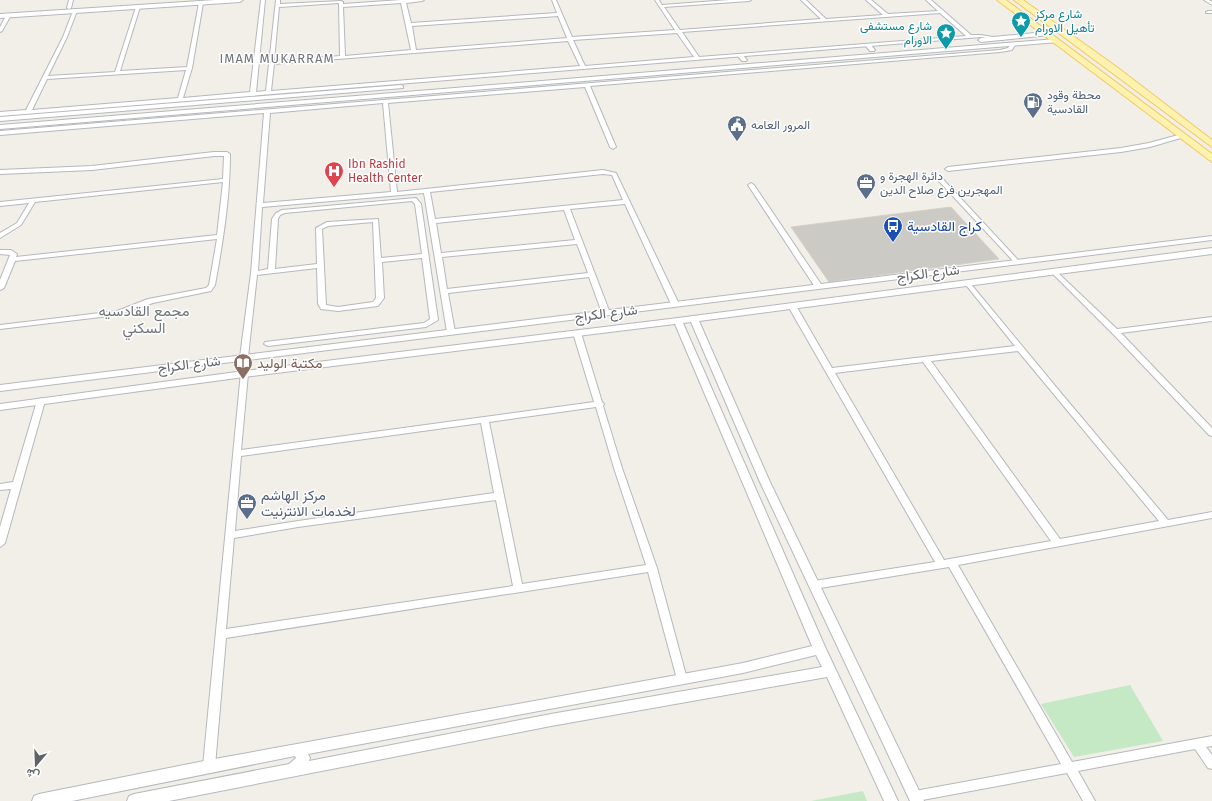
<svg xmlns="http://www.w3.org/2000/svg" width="1212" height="801" font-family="'Fira Sans',Vazirmatn,sans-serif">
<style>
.green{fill:#c5e8c5}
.building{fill:#cccac5;stroke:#d6d1c6}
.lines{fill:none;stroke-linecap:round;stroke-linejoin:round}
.minor-casing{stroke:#b5b8bc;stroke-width:2}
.tertiary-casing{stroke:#b5b8bc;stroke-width:2}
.primary-casing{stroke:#f2c960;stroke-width:2}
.minor{fill:#fff;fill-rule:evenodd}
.tertiary{fill:#fff;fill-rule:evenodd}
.primary{fill:#fff2af;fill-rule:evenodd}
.labels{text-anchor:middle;stroke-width:3;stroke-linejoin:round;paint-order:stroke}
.far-culture-label{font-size:12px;fill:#0d838f;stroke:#fff;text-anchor:start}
.far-service-label{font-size:12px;fill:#4e5e75;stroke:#fff;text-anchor:start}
.far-health-label{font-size:12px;fill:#be3a42;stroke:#fff;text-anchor:start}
.far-quarter-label{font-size:13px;letter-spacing:1px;fill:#70757a;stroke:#fff}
.transit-label{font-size:14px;fill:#164399;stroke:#fff;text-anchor:start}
.street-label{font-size:14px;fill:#5f6368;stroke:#fff}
.education-label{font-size:14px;fill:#785e54;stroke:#fff;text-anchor:start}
.service-label{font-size:14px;fill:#4e5e75;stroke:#fff;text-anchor:start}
.neighbourhood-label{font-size:15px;fill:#70757a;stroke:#fff}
</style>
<rect width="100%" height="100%" fill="#f1efe8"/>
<path class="green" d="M1130,685L1163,741L1074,757L1041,704Z
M863,791L867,801H811Z"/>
<path class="building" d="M951,207L999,259L829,282L791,227Z"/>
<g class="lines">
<defs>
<path id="minor" d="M69,0H73L71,8L69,9L67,8Z
M261,0H265L256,92L266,91L276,0H280V4L341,1L343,2V4L401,0H424L422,1L406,3L411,23L557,13L552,0H556L572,37L675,30L655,0H659L662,5L729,0H751L749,1L664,7L680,30L821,19L801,0H806L826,19L883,15L866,0H871L888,14L938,11L926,0H931L971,35H981L1004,39L1002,40L981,37L0,116V112L26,110L63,37L73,11L75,10L77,11L67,37L48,76L115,72L136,7L138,6L140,7L120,71L187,67L199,3L201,2L203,3L192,68L183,98L250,92ZM339,3L340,56L274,61L279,7ZM401,3L411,50L345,56L343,7ZM940,13L966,36L699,57L682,32ZM558,16L567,38L416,50L412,26ZM677,33L694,57L585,66L573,40ZM568,41L580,66L271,91L274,64ZM186,70L178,98L32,110L47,79Z
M1204,0H1209L1212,2V5Z
M1208,11H1212V13H1206V12Z
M7,14L11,15L2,31L0,32V27Z
M1011,44L1015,45L1012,50L1000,52L590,86L616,147L613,149L610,147L585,87L388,103L397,192L603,170L616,173L679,304L675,306L671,304L625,204L570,209L610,313L609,315H603L602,313L589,277L448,293L455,332L451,334L447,332L424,193L262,207L258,271L268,269L272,219L276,213L282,210L416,198L421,204L438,320L426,327L268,346L264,344L265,342L424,323L430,319L422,258L382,262L384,298L378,306L338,311L321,309L318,304L317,268L257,275L248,357L244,359L240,357L251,273L264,113L0,135V131L1000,50L1008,48ZM383,103L391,192L263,203L270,113ZM603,174L612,175L623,200L435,219L430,192ZM412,201L415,204L422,254L381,258L378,219L327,222L316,228L317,264L275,269L278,219L280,215L285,213ZM564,210L575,240L441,253L436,223ZM373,222L376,298L373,302L338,307L326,305L322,229L328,226ZM577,244L588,273L447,289L442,257Z
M1182,134L1185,136L1184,137L1150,147L1121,152L948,171L945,169L948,167L1121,148L1149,143Z
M214,152H227L230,154C230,198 223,241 215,285L211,291L153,303L118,315L0,329V325L117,311L148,299L206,288L209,285L217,239L15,261L4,288L0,290V280L10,255L0,254V250H11L17,254L16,257L217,235L223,182L35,202L21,225L0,238V233L17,223L29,203L0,206V202L223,179L224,156H214L92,170L0,174V170L92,166Z
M938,175L940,176L1019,261V263H1015L936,178L935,177Z
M751,183L754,185L823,287L821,288H817L815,287L748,185Z
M1055,271L1057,272L1117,329L1212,317V321L1121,333L1212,428V436L1209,435L1115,336L1052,273L1053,272Z
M968,282L970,283L1061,393L1168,520L1212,512V518L958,565L1072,762L1212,736V746L1206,747L1212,755V769L1208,768L1195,749L1078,771L1095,801H1083L1067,773L917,801L911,800L909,796L911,792L915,791L1061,764L949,567L814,589L811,588L809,585L811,582L814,581L935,562L788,306L789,304H795L832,368L1015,346L966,285L965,284L966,283ZM1018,351L1159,521L1060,539L931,361ZM923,362L1051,541L944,560L835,373Z
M574,331H577L581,333L602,402L604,404L603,406L622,468L657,568L687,679L686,682L682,683L678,682L677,679L648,572L226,638L215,766L213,770L209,771L205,770L203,766L241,372H244L248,374L241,450L594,402L573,333ZM596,407L614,468L646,565L522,584L489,422ZM481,423L494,493L298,521L235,531L241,456ZM496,500L513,586L226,629L234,538L298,527Z
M41,398L45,401L5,543L3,545L0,547V527L11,489L0,490V484L13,482L37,401Z"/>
<path id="tertiary" d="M215,0H243L240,2L0,18V14Z
M1047,32L1049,33V35L981,42L978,40L981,38Z
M1056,39L1058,40V42L0,129V125Z
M866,44H870L875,50L874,51H870L865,45Z
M738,54H742L747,60L746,61H742L737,55Z
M401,85L403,86V88L0,121V117Z
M1212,236V240L0,391V385Z
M1212,248V254L699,321L770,482L924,801H910L760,482L691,322L683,323L826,649L898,801H884L827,677L551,726L169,801H127L129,796L134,794L289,764L296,758L295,756L72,801H32L34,796L39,794L209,760L743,663L812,646L675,324L244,377L0,410V404L244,371L678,318ZM816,655L822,667L551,714L309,761L310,758L308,754L743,673Z"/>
<path id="primary" d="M997,0H1006L1212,154V162Z
M1014,0H1023L1118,68L1212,140V147Z"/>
</defs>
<use href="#minor" class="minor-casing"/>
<use href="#tertiary" class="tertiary-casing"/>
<use href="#primary" class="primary-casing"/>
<use href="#minor" class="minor"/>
<use href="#tertiary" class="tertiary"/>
<use href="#primary" class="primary"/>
</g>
<defs>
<symbol id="sight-pin" viewBox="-11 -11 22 30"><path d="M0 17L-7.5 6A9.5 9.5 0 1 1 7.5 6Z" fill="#0f9aa8" stroke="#fff"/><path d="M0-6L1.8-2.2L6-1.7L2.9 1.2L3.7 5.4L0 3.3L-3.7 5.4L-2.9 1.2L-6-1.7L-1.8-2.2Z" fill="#fff"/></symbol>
<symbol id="fuel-pin" viewBox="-11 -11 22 30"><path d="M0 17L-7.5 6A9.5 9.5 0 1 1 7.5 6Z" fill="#5c6f8a" stroke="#fff"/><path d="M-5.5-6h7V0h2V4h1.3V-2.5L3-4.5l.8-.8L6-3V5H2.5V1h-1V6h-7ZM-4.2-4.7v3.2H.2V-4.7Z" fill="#fff"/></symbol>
<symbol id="civic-pin" viewBox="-11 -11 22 30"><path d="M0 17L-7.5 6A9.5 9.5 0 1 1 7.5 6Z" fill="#5c6f8a" stroke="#fff"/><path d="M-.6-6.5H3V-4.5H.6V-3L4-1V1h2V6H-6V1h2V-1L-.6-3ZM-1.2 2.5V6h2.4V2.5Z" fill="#fff"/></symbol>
<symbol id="hospital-pin" viewBox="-11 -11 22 30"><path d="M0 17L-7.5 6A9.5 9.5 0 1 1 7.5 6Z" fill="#e0444e" stroke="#fff"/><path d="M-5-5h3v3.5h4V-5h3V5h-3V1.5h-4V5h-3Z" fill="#fff"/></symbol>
<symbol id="office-pin" viewBox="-11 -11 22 30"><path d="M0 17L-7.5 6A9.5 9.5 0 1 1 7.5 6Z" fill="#5c6f8a" stroke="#fff"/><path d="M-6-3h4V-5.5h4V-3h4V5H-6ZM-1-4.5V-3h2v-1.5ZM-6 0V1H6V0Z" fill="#fff"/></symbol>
<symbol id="bus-pin" viewBox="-11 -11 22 30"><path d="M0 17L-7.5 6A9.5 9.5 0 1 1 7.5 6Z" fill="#1a4fb4" stroke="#fff"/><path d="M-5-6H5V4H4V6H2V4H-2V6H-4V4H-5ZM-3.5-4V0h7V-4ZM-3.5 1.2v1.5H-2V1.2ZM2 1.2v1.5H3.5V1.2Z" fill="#fff"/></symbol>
<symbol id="library-pin" viewBox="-11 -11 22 30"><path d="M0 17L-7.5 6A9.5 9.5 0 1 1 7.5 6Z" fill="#8d6e63" stroke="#fff"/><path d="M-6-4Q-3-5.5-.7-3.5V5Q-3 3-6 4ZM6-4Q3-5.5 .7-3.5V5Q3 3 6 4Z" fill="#fff"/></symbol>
</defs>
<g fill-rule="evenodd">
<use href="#sight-pin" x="1010" y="10" width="22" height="30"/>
<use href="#sight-pin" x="935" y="22" width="22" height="30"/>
<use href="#fuel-pin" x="1022" y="91" width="22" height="30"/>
<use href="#civic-pin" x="726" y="114" width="22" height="30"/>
<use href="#hospital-pin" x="323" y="160" width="22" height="30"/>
<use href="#office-pin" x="855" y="172" width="22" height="30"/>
<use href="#bus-pin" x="882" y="215" width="22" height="30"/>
<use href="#library-pin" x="232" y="352" width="22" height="30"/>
<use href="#office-pin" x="236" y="492" width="22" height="30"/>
</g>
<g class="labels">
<g class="far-culture-label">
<text x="1035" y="18">شارع مركز<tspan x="1035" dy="14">تأهيل الاورام</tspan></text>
<text x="932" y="30" text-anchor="end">شارع مستشفى<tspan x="932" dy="14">الاورام</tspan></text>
</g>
<g class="far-service-label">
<text x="1047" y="99">محطة وقود<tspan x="1047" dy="14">القادسية</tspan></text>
<text x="751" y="129">المرور العامه</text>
<text x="880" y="180">دائرة الهجرة و<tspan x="880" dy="14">المهجرين فرع صلاح الدين</tspan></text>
</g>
<g class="far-health-label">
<text x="348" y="168">Ibn Rashid<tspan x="348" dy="14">Health Center</tspan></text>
</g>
<g class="far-quarter-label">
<text x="277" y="63">IMAM MUKARRAM</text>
</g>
<g class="transit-label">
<text x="907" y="231">كراج القادسية</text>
</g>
<g class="street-label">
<text transform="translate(928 273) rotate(-7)" y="5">شارع الكراج</text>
<text transform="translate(606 313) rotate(-7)" y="5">شارع الكراج</text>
<text transform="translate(189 364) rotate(-7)" y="5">شارع الكراج</text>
</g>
<g class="education-label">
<text x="257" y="368">مكتبة الوليد</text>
</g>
<g class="service-label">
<text x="261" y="500">مركز الهاشم<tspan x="261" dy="16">لخدمات الانترنيت</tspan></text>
</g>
<g class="neighbourhood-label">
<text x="144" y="316">مجمع القادسيه<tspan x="144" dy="17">السكني</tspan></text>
</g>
</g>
<g transform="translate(36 765) rotate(199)" stroke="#ffffff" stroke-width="3" paint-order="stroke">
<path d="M0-3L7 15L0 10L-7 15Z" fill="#5f6368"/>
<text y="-6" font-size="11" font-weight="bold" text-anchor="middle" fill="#5f6368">ش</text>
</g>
</svg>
